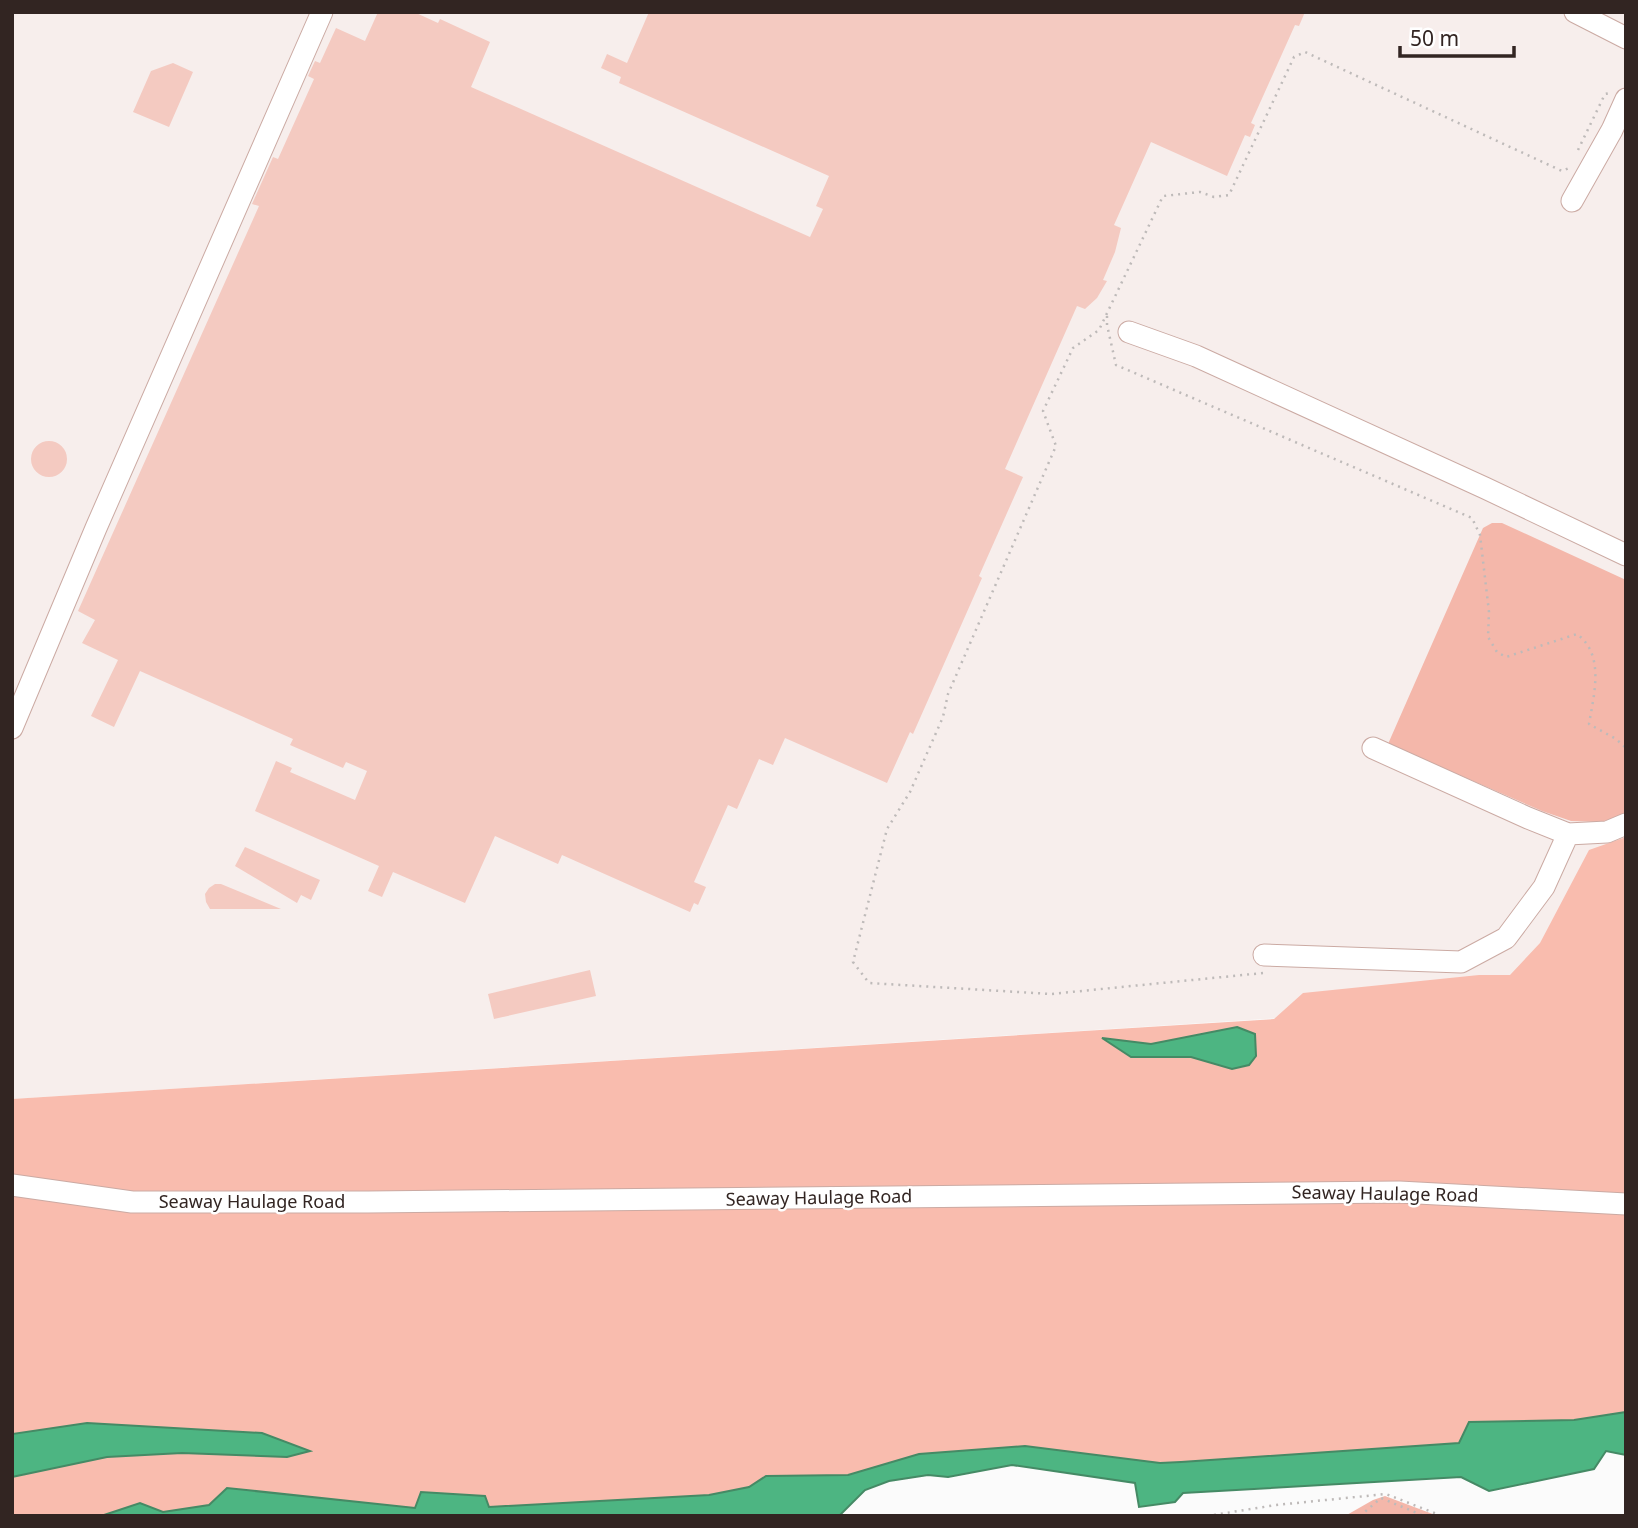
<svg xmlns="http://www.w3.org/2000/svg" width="1638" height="1528" font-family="'Noto Sans',sans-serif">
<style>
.built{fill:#f7eeec}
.green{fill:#f4b7aa}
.forest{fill:#f9bcae}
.water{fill:#4db582;stroke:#458a65;stroke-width:2}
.building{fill:#f4cac1}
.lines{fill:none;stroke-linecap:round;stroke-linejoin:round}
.minor-casing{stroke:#cbaaa3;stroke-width:23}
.path{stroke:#bebab9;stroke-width:2.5;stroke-dasharray:2 5;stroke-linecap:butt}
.minor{stroke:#fff;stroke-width:21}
.labels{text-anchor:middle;stroke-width:5;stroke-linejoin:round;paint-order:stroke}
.street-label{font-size:18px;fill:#322522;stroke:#fff}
</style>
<rect width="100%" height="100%" fill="#fbfbfb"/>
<path class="built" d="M12,12H1626V996L12,1099Z"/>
<path class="green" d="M1492,523H1502L1626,580V814L1601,822L1571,821L1542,811L1388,744L1483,528Z
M1385,1496L1438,1516H1345L1373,1500Z"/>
<path class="forest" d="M1626,837V1412L1574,1420L1470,1422L1459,1443L1181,1462L1160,1463L1025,1446L919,1454L848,1475L767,1476L750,1487L709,1495L489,1507L415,1508L209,1505L163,1513L140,1503L101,1516H12V1099L1274,1019L1303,993L1479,975H1510L1540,943L1589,850Z"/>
<path class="water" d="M1237,1027L1255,1034L1256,1056L1249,1065L1232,1069L1191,1057H1131L1102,1038L1151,1044Z
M1626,1412V1455L1606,1451L1594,1469L1489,1491L1461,1477L1183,1493L1175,1502L1139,1507L1135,1483L1012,1465L948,1477L928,1475L889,1481L865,1490L839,1516H101L140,1503L163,1512L209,1505L227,1488L415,1508L421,1492L485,1496L489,1507L709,1495L749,1487L766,1476L848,1475L919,1454L1025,1446L1160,1463L1181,1462L1459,1443L1469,1422L1574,1420Z
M87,1423L262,1433L310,1451L287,1457L182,1453L107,1457L12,1477V1434Z"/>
<path class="building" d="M378,12H414L438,23L440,19L490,42L471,87L810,237L823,209L816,206L829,176L619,83L621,77L601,68L607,54L627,63L649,12H1305L1299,26L1295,25L1251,123L1255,125L1250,137L1245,135L1227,176L1151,142L1114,225L1121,228L1115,252L1103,280L1107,281L1097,298L1085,309L1077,306L1005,469L1023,477L979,576L982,578L913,734L910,732L887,783L785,738L773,765L759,759L737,809L728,805L694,882L706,887L698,905L694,903L690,912L562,855L558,864L495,836L465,903L393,872L382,897L368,891L379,866L255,811L276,761L292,768L290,772L355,800L367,771L346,762L343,768L290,745L293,739L140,671L114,727L91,716L118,660L82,643L95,620L78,611L259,206L252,204L273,157L278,159L314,79L308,76L315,61L320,63L336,28L365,41Z
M173,63L193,72L169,127L133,112L151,71Z
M31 459a18 18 0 1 1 36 0a18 18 0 1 1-36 0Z
M245,847L320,880L311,900L301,895L297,903L235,866Z
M215,884H221L281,909H210L206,902L205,894L209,888Z
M590,970L596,996L494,1019L488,994Z"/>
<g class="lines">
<defs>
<path id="minor" d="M1575,12L1626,38
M1572,201L1612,130L1626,99
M1129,332L1196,356L1485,488L1626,555
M12,728L96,528L322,12
M1373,748L1528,818L1568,834L1607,832L1626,824
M1264,955L1461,962L1506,938L1544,887L1568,834
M12,1185L132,1202H368L1399,1192L1626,1204"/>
</defs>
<use href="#minor" class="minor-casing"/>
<path class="path" d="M1578,150L1605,94L1610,93
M1107,316V325L1116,365L1472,518L1480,535L1489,612L1488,637L1497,652L1506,657L1577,634C1605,655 1594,694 1589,724L1616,739L1626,748
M1263,973L1051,994L869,983L853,962L887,829L910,792L943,717L948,694L1056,446L1043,411L1073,348L1099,330L1163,196L1200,192L1214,197L1229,195L1294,57L1305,52L1562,171L1569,168
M1207,1516L1276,1505L1386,1494L1442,1516
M1360,1516L1381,1498L1424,1516"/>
<use href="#minor" class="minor"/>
</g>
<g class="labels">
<g class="street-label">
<text transform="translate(1385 1194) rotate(1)" y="6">Seaway Haulage Road</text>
<text transform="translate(819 1198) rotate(-1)" y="6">Seaway Haulage Road</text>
<text x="252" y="1208">Seaway Haulage Road</text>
</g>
</g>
<rect width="1638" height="1528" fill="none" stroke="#322522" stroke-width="28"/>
<path d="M1400 46v10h114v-10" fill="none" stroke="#322522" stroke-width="3.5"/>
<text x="1410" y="46" font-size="21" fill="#322522" stroke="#ffffff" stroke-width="5" paint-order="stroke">50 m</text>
</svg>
